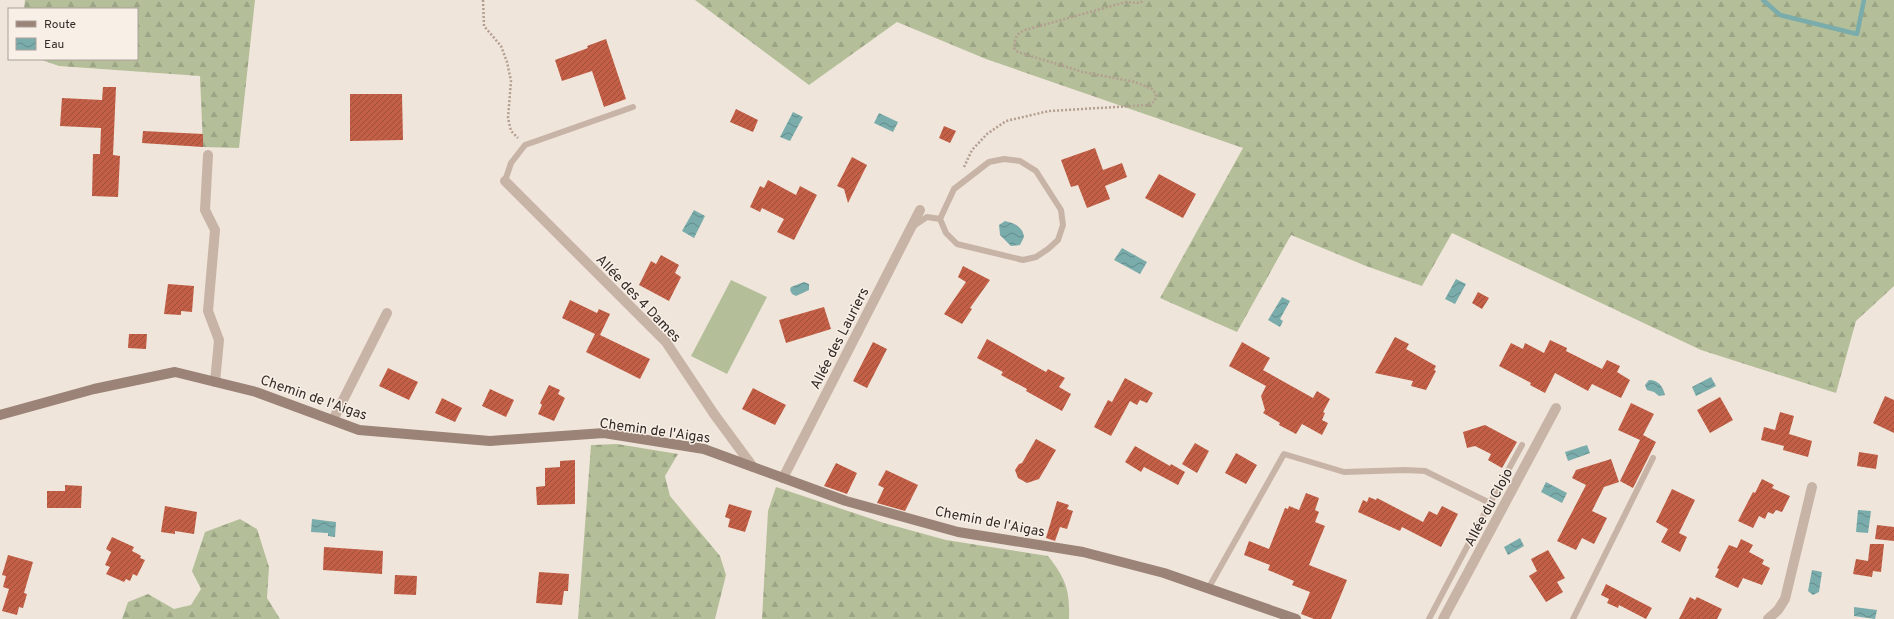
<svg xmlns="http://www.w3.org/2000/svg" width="1894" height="619" font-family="Overpass,sans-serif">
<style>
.forest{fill:url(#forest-firs)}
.pitch{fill:#b4bf9a}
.water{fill:url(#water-waves)}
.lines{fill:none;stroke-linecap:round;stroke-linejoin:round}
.stream{stroke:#7aacac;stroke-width:4.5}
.building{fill:url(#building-hatch)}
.path{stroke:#b49e90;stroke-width:2.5;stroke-dasharray:2 2;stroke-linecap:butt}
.lane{stroke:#c8b4a6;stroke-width:6}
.street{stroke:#c8b4a6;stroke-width:10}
.secondary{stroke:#9b8378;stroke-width:10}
.labels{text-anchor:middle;stroke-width:3;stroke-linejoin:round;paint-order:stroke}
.street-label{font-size:14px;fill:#342a27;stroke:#f8efe6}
</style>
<defs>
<pattern id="forest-firs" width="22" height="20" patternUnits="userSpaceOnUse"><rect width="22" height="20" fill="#b4bf9a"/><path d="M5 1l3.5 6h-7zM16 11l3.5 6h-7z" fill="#9ba485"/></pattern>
<pattern id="water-waves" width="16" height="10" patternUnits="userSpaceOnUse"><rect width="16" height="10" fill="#7aacac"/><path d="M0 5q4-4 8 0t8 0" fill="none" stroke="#658c8c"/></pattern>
<pattern id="building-hatch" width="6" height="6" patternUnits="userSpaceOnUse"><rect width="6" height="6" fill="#c25f46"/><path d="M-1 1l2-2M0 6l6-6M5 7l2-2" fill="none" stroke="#9e4f3a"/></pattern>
</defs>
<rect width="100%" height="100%" fill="#f0e5da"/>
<path class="forest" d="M25,0H255L239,148L203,147L200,76L59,66L39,59H137V9H24Z
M695,0H1894V286L1856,321L1836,393L1701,350L1452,233L1422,286L1366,266L1291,235L1237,332L1160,298L1243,148L986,59L897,22L809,85Z
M617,444L678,454L665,476L670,496L720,556L726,575L715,619H578L591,445Z
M776,487L884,523L946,540L1048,556C1066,579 1070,590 1069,619H762L768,511Z
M240,519L257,529L269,567L267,598L280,619H122L128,602L148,594L174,609L191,605L201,589L192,571L205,532Z"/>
<path class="pitch" d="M731,280L767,297L727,374L691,356Z"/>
<path class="water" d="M793,112L803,117L790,141L780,137Z
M879,113L898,122L893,132L874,123Z
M694,210L705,216L694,238L682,231Z
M1005,221C1014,223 1023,227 1024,237L1020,245L1011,246L1000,235L999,225Z
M1122,248L1147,262L1140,274L1114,260Z
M1456,279L1466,284L1455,304L1445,299Z
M804,282L809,284V290L796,296L792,294L790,290L791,287Z
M1282,297L1290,301L1280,319L1283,321L1280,327L1268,320Z
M1711,377L1716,386L1696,396L1692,387Z
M1649,380C1659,380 1663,387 1665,395L1659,396L1654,392L1647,390L1645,385Z
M1587,445L1590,453L1568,461L1565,452Z
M1546,482L1567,493L1562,503L1541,492Z
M1858,510L1871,511L1868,533L1856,532Z
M312,519L336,522L335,537L328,536V533L311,532Z
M1520,538L1524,546L1508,555L1504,547Z
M1812,570L1822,572L1819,592L1813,595L1808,591Z
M1854,607L1877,610L1875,619L1854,616Z"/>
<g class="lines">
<path class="stream" d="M1763,0L1780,15L1857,34L1864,0"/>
</g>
<path class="building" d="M606,39L626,99L604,107L592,71L562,81L555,60L588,48L587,46Z
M103,87H116L113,155L120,156L118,197L92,196L93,154H100L101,128L60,126L62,98L102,100Z
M350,94H402L403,140L350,141Z
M736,109L758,120L753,132L730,122Z
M944,126L956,131L950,143L939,138Z
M143,131L203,134V147L142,143Z
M1095,148L1103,170L1122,163L1127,177L1105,186L1110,199L1087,208L1078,185L1071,187L1061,160Z
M852,157L867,165L848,203L844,189L837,186Z
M1159,174L1196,194L1183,218L1145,198Z
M768,180L796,195L800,186L817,195L794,240L777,232L784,219L762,208L760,212L750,207L760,186L764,188Z
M661,255L679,265L675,273L681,277L669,301L639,285L651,261L656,264Z
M963,266L990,280L970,308L972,309L962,324L944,314L966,282L958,277Z
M168,284L194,286L192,312L181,311V315L164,314Z
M1478,292L1489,298L1482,309L1472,303Z
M570,300L597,313L599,309L610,314L600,335L650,359L640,379L586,352L595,334L562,318Z
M824,307L831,329L786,343L779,320Z
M129,334H147L146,349L128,348Z
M1395,337L1409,344L1406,349L1436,366L1434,370L1436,371L1426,390L1411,386L1413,381L1375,373Z
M987,339L1046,372L1048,369L1065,378L1059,387L1071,394L1062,411L1026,391L1027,389L1001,375L1003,372L977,358Z
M1550,340L1567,348L1566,351L1602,369L1607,360L1620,366L1617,372L1630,380L1621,398L1592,384L1588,391L1555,373L1545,393L1530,385L1531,383L1499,366L1511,343L1523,349L1525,343L1544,353Z
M873,342L887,349L867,388L853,381Z
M1242,342L1270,358L1263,370L1313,398L1317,391L1330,399L1323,412L1325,413L1322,420L1328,423L1322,435L1302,424L1296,434L1279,425L1280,423L1263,413L1265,410L1261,396L1266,386L1229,366Z
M388,368L418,382L409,400L379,386Z
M1125,378L1153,393L1147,403L1140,400L1137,405L1130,401L1111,436L1094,427L1108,400L1112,402Z
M549,385L560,390L558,394L565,398L554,421L538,414L542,405L540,403Z
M753,388L786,405L775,425L742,409Z
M490,389L514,400L506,417L482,406Z
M1885,396L1894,400V433L1873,423Z
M1720,397L1733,420L1710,433L1697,410Z
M442,398L462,408L455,422L435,413Z
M1631,403L1654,414L1643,435L1656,442L1633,488L1620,481L1640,440L1618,430Z
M1780,412L1794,416L1789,434L1812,441L1808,457L1783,450L1784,446L1761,440L1764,427L1775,430Z
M1485,425L1517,442L1502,468L1488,460L1491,454L1475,446L1467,448L1463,432Z
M1036,439L1056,450L1039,479L1027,483L1018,478L1015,470L1019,464L1022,463Z
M1195,443L1209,451L1197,473L1182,464Z
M1135,446L1170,466L1171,464L1185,472L1178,485L1144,467L1141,472L1125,462Z
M1859,452L1878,455L1876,469L1857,466Z
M1236,453L1257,465L1246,484L1225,473Z
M1611,459L1619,482L1604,487L1592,511L1607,518L1594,544L1582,538L1576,550L1557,541L1586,485L1572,478L1576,470Z
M575,460V504L537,505L536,487L545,486V468L560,467V461Z
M836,463L857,473L847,494L824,486Z
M886,470L918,485L905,511L877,503L884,488L878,485Z
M1762,479L1774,485L1772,488L1790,496L1782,512L1776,510L1773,514L1768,512L1765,519L1759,516L1753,528L1738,521L1753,492L1755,493Z
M65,485L82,486L81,508H47V491H65Z
M1672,489L1695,500L1679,533L1687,537L1680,552L1661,542L1668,529L1656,522Z
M1306,493L1319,498L1315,510L1319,512L1315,522L1325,526L1309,565L1347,580L1331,619H1314L1301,614L1310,592L1292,585L1294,581L1268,570L1270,565L1244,555L1249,541L1269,549L1285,508L1288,509L1289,506L1299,510Z
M1369,497L1376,500L1377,498L1423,522L1429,511L1437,515L1442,506L1458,514L1441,547L1402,527L1400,531L1358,512L1363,500L1367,502Z
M1057,501L1069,505L1067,509L1073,511L1067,529L1060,527L1055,541L1046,538Z
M729,504L752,511L745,532L728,527L730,519L725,517Z
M165,506L197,512L194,534L175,531V534L161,532Z
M1877,525L1894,527V541L1875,539Z
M112,537L134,547L132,551L138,554L141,556L140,558L145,560L137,576L133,574L130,581L126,579L124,582L106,574L110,567L105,565L111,552L106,549Z
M1741,539L1753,545L1749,552L1764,560L1762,564L1770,568L1762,585L1743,578L1738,588L1715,577L1719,569L1717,568L1729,545L1737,548Z
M1870,544H1884L1881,572L1873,571L1872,577L1853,574L1856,559L1868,561Z
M324,547L383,551L382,574L323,570Z
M1548,550L1565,578L1557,582L1563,592L1546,602L1529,576L1537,571L1531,559Z
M8,555L33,562L24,593L27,594L23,608L19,607L17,615L2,611L9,589L3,587L6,576L2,575Z
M539,572L569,574L568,591H564L562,605L536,603Z
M395,575L417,576L416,595L394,594Z
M1606,584L1652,608L1646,619L1619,605L1618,608L1607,603L1609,599L1601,595Z
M1690,597L1695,600L1697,597L1722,609L1717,619H1679Z"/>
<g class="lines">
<path class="path" d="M483,0L484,26L501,46L507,62L511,81L508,118L511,131L518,138
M964,167L972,150L987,134L1006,121L1049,111L1149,105L1155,101L1156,94L1152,89L1135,82L1083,72L1018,52L1014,48C1015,38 1016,34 1025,30L1126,2L1140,3L1144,0"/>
<path class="lane" d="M505,181L511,163L525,145L633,107
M912,227L927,217L940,219L946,233L957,244L1023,260L1036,257L1048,249L1058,240L1063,225L1061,210L1036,171L1020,161L1004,159L989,162L954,189L940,219
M1490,503L1522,445
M1208,589L1284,454L1344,472L1405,470L1425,471L1490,503L1429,619
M1573,619L1653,458"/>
<path class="street" d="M208,155L205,210L215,230L208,311L219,340L215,382
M505,181L666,342L714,414L753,467
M333,420L387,313
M783,478L920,210
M1443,619L1556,408
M1768,619L1778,610L1785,599L1812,487"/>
<path class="secondary" d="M0,415L94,389L175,372L256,392L359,430L490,441L604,433L704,449L846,501L958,532L1083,552L1164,573L1296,619"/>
</g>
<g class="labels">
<g class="street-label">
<text transform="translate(639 298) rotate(46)" y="5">Allée des 4 Dames</text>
<text transform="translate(839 338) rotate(-63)" y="5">Allée des Lauriers</text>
<text transform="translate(314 397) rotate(19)" y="5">Chemin de l'Aigas</text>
<text transform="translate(655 430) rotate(8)" y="5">Chemin de l'Aigas</text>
<text transform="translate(1488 507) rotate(-62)" y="5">Allée du Clojo</text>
<text transform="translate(990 521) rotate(11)" y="5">Chemin de l'Aigas</text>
</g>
</g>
<rect x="8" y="8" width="130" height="52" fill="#f8efe6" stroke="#aaa09a"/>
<rect x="16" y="21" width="20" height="6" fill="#9b8378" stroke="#aaa09a"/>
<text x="44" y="28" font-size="12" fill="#342a27">Route</text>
<rect x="16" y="38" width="20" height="12" fill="url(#water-waves)" stroke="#aaa09a"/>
<text x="44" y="48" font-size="12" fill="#342a27">Eau</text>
</svg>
